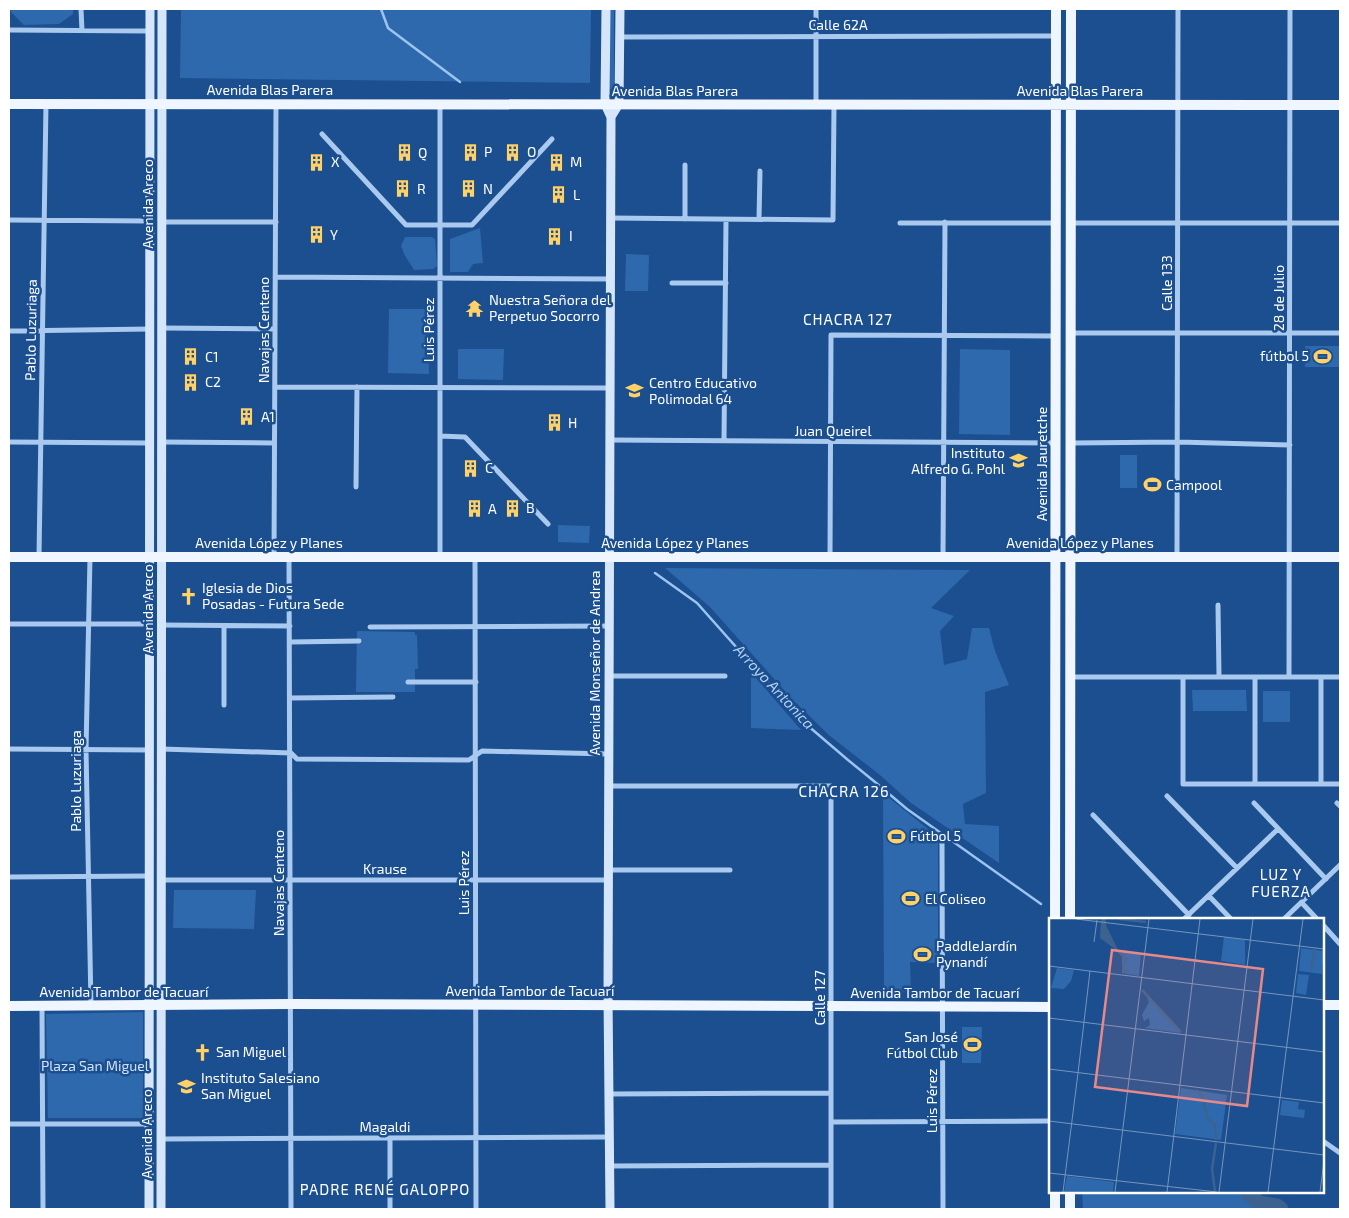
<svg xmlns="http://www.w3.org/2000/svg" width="1349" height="1218" font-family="'Exo 2',sans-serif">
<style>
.green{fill:#2e69ad}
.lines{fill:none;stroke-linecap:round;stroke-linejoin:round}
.stream{stroke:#9cc4f0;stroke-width:2.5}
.river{stroke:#3c6290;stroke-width:15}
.street{stroke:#a9c9ee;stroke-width:5}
.secondary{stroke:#d6e6fa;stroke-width:9}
.primary{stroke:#f0f6ff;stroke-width:10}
.labels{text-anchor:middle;stroke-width:5;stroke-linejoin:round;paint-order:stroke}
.street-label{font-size:14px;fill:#fff;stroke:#1b4f8f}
.poi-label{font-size:14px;fill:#fff;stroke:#1b4f8f;text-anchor:start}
.park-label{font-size:14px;fill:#cfe3fa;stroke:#1b4f8f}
.neighbourhood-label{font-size:15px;letter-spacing:1px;fill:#fff;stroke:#1b4f8f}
.water-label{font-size:15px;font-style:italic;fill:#b5d3f5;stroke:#1b4f8f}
.inset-river{fill:none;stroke:#3c6290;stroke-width:2.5}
.inset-road{fill:none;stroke:#7695bc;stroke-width:1}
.view{fill:#e88989;fill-opacity:0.15;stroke:#e88989;stroke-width:2.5}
.inset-edge{fill:none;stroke:#fff;stroke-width:2.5}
</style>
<rect width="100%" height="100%" fill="#1b4f8f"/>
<path class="green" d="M11,9H73V14L59,24L24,25L11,12Z
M181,9H591L590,83L180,78Z
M610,9H614V89H610Z
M480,228L483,263L473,264L468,272H450V239Z
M405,237H432L435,239L437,266L433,269L414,270L405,256L401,246Z
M626,254L649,255L648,291H625Z
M389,309H428L429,374L388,373Z
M1305,346H1340V367H1305Z
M458,349H504L503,380L458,379Z
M960,349L1010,350V435L959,434Z
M1120,455H1137V488H1120Z
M558,525L590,526L589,543L558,542Z
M665,568L970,570L931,608L954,616L940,631L944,665L967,659L972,628H989L995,651L1009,685L985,692L986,793L963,804L965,824L999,826V863L911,803L880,775L830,736L792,699L710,607Z
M357,631L415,632V635H417L418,669H415V692H356Z
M751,672L801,730L751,728Z
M1192,690H1246L1247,711H1193Z
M1263,691H1290V722H1263Z
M883,793L938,837V963L910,962L911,992L884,991Z
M174,890H256L254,929L173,928Z
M143,1012V1118H48L46,1014Z
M962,1027H982L981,1063H962Z
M1082,1192H1259V1209H1083Z"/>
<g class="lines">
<path class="stream" d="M381,9L388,28L460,82
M655,573L697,603L800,719L848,760L875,782L907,809L1041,904"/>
<path class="river" d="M1247,1192L1259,1203L1277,1206L1281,1209"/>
<path class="street" d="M81,9L82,31
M816,9V104
M9,30L150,31
M620,37L1056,36
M440,105V557
M322,134L406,225H472L552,139
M611,218L833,220L834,105
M685,219V165
M759,219L760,171
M9,220L150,221
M162,222H276
M900,223H1055
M1071,223H1340
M275,277L611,279
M672,283H726
M162,328L275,329
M9,331L150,329
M1071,333H1340
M275,387L610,388
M440,436L465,437L548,524
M610,440L1055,443
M724,441L726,220
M9,442L149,443
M162,442L274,443
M1071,443L1178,442L1290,445
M356,487L357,387
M39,557L46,104
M90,557L86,750L91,1005
M274,557L276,104
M289,557L291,1209
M475,557L476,1209
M830,557L831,335L1055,336
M943,557L945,222
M1177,557L1178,9
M1218,605L1219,677
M9,624H149
M162,625L290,626
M224,626V705
M370,627L609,626
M290,642L359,641
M609,676H725
M1071,677H1340
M1183,677V784H1340
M1289,677L1290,9
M408,682H476
M290,698L393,697
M9,749L149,750
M161,749L291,753
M291,753L297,759L469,760L482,751L608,754
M1255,784V677
M1321,784V677
M608,786H831V1209
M1167,796L1237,868
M1254,803L1326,879
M1337,803L1340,806
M1093,815L1189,915
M942,843L943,1209
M608,870H730
M9,877L149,876
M161,880H608
M1209,896L1231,919
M1302,903L1317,919
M1184,919L1278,829
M1284,919L1340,865
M1323,925L1340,944
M42,1006L43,1209
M609,1094L831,1093
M831,1122L1050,1121
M9,1124H149
M161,1139L610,1137
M390,1139V1209
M1323,1141L1340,1153
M609,1166L831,1165"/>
<path class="secondary" d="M606,9L605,104L611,117L608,995L610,1209
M611,117L619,104L620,9
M149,1209L150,9
M161,1209L162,9"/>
<path class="primary" d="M9,104L1340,105
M9,557H1340
M1055,919L1056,9
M1070,919L1071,9
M1323,1005H1340
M9,1006L291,1004L1050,1007
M1055,1192V1209
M1070,1209V1192"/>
</g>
<defs>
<symbol id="building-bare" viewBox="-9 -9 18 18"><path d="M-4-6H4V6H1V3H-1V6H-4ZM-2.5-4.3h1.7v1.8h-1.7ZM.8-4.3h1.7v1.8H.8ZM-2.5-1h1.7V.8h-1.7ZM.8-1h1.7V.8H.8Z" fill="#ffd166" stroke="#1b4f8f" stroke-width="2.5" paint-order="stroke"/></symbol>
<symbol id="temple-bare" viewBox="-9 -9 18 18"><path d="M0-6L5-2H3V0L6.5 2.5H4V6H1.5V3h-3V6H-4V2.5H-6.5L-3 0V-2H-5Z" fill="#ffd166" stroke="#1b4f8f" stroke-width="2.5" paint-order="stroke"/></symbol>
<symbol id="stadium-bare" viewBox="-9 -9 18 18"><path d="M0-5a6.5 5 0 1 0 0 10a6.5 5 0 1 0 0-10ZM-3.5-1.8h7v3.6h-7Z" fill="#ffd166" stroke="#1b4f8f" stroke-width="2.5" paint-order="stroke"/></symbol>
<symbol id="school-bare" viewBox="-9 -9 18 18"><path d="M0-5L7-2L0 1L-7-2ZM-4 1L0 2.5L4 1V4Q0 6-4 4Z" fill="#ffd166" stroke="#1b4f8f" stroke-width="2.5" paint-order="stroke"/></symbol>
<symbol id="church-bare" viewBox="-9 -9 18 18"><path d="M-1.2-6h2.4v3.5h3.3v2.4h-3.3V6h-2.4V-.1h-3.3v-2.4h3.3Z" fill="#ffd166" stroke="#1b4f8f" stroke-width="2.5" paint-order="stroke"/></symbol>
</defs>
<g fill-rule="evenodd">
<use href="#building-bare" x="458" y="140" width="25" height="25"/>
<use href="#building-bare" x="500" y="140" width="25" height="25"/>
<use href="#building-bare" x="392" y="140" width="25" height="25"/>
<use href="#building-bare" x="304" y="150" width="25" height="25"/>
<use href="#building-bare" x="544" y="150" width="25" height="25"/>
<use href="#building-bare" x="390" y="176" width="25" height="25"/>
<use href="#building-bare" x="456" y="176" width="25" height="25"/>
<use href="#building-bare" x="546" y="182" width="25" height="25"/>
<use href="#building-bare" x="304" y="222" width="25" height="25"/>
<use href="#building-bare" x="542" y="224" width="25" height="25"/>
<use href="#temple-bare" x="462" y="296" width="25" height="25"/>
<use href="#stadium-bare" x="1310" y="344" width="25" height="25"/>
<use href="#building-bare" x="178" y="344" width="25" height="25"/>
<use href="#building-bare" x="178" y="370" width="25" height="25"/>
<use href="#school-bare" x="622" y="378" width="25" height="25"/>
<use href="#building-bare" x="234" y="404" width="25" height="25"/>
<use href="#building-bare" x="542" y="410" width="25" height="25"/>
<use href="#school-bare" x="1006" y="448" width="25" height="25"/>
<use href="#building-bare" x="458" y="456" width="25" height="25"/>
<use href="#stadium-bare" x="1140" y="472" width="25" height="25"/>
<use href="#building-bare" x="500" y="496" width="25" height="25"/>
<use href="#building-bare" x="462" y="496" width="25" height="25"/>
<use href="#church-bare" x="176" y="584" width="25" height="25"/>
<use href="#stadium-bare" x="884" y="824" width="25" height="25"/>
<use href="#stadium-bare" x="898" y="886" width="25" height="25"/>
<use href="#stadium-bare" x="910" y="942" width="25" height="25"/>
<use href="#stadium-bare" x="960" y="1032" width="25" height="25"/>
<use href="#church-bare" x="190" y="1040" width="25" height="25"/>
<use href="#school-bare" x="174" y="1074" width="25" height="25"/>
</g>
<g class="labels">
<g class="street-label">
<text x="838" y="30">Calle 62A</text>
<text x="270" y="95">Avenida Blas Parera</text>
<text x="675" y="96">Avenida Blas Parera</text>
<text x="1080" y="96">Avenida Blas Parera</text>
<text transform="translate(148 204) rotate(-90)" y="5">Avenida Areco</text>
<text transform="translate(1167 283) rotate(-90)" y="5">Calle 133</text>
<text transform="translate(1279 298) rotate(-90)" y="5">28 de Julio</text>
<text transform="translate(31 330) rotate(-89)" y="5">Pablo Luzuriaga</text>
<text transform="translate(264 330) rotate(-90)" y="5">Navajas Centeno</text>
<text transform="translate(429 330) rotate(-90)" y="5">Luis Pérez</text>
<text x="833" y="436">Juan Queirel</text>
<text transform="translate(1042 464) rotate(-90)" y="5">Avenida Jauretche</text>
<text x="269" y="548">Avenida López y Planes</text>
<text x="675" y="548">Avenida López y Planes</text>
<text x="1080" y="548">Avenida López y Planes</text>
<text transform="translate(148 609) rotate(-90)" y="5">Avenida Areco</text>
<text transform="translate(595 663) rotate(-90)" y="5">Avenida Monseñor de Andrea</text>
<text transform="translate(76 781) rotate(-90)" y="5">Pablo Luzuriaga</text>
<text x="385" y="874">Krause</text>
<text transform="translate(279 883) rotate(-90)" y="5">Navajas Centeno</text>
<text transform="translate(464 883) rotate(-90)" y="5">Luis Pérez</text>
<text x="530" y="996">Avenida Tambor de Tacuarí</text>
<text x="124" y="997">Avenida Tambor de Tacuarí</text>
<text x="935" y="998">Avenida Tambor de Tacuarí</text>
<text transform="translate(820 998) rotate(-90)" y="5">Calle 127</text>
<text transform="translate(932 1101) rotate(-90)" y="5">Luis Pérez</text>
<text x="385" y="1132">Magaldi</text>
<text transform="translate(147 1134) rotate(-90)" y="5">Avenida Areco</text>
</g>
<g class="poi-label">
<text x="484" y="157">P</text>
<text x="527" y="157">O</text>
<text x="418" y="158">Q</text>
<text x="331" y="167">X</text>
<text x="570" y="167">M</text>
<text x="417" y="194">R</text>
<text x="483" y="194">N</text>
<text x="573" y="200">L</text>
<text x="330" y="240">Y</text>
<text x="569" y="241">I</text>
<text x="489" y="305">Nuestra Señora del<tspan x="489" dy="16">Perpetuo Socorro</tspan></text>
<text x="1309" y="361" text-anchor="end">fútbol 5</text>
<text x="205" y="362">C1</text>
<text x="205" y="387">C2</text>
<text x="649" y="388">Centro Educativo<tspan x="649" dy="16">Polimodal 64</tspan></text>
<text x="261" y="422">A1</text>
<text x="568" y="428">H</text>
<text x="1005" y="458" text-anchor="end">Instituto<tspan x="1005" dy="16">Alfredo G. Pohl</tspan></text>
<text x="485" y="473">C</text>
<text x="1166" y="490">Campool</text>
<text x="526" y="513">B</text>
<text x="488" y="514">A</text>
<text x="202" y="593">Iglesia de Dios<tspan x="202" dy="16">Posadas - Futura Sede</tspan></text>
<text x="910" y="841">Fútbol 5</text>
<text x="925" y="904">El Coliseo</text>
<text x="936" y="951">PaddleJardín<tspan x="936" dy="16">Pynandí</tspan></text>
<text x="958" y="1042" text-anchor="end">San José<tspan x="958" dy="16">Fútbol Club</tspan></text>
<text x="216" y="1057">San Miguel</text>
<text x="201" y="1083">Instituto Salesiano<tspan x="201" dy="16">San Miguel</tspan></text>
</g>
<g class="park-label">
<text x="95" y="1071">Plaza San Miguel</text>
</g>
<g class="neighbourhood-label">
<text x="848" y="325">CHACRA 127</text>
<text x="844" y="797">CHACRA 126</text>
<text x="1281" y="880">LUZ Y<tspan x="1281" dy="17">FUERZA</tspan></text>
<text x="385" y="1195">PADRE RENÉ GALOPPO</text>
</g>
<g class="water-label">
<text transform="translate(774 687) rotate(47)" y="5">Arroyo Antonica</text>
</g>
</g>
<g transform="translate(1049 918)">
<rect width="275" height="275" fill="#1b4f8f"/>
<path d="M175,19L196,22V47L172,43ZM252,30L275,33L273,56L250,53ZM73,32L92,35L90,58L73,55ZM8,50L25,52L22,63L15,71L2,70ZM249,56L260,57L257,77L247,75ZM97,77L114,93L131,115L96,110L101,107L100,100L95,103L93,97L100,84ZM132,170L178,177L172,222L126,216ZM233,182L250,184L249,191L256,192L255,200L231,197ZM18,258L65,264L64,274H15Z" fill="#2e69ad"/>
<path d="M52,1H57V7L70,34L51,20Z" fill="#3c6290"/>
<path class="inset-river" d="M70,1L97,4M68,32L77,41L74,49L78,55M262,52L266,31M93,72L132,114M147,172L154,179L158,200L166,207L167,222M166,273L163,251L167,225"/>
<path class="inset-road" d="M27,1L275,31M45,24L48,2M0,48L275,82M0,100L275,134M0,151L275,185M29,155L41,53M0,203L275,237M0,255L168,274M14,274L29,155M66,274L100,1M118,274L151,1M170,274L204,1M219,274L254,1M271,274L275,243"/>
<path class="view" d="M63,32L214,51L198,188L46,169Z"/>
<rect width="275" height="275" class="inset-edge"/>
</g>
<rect width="1349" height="1218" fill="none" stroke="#ffffff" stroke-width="20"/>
</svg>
